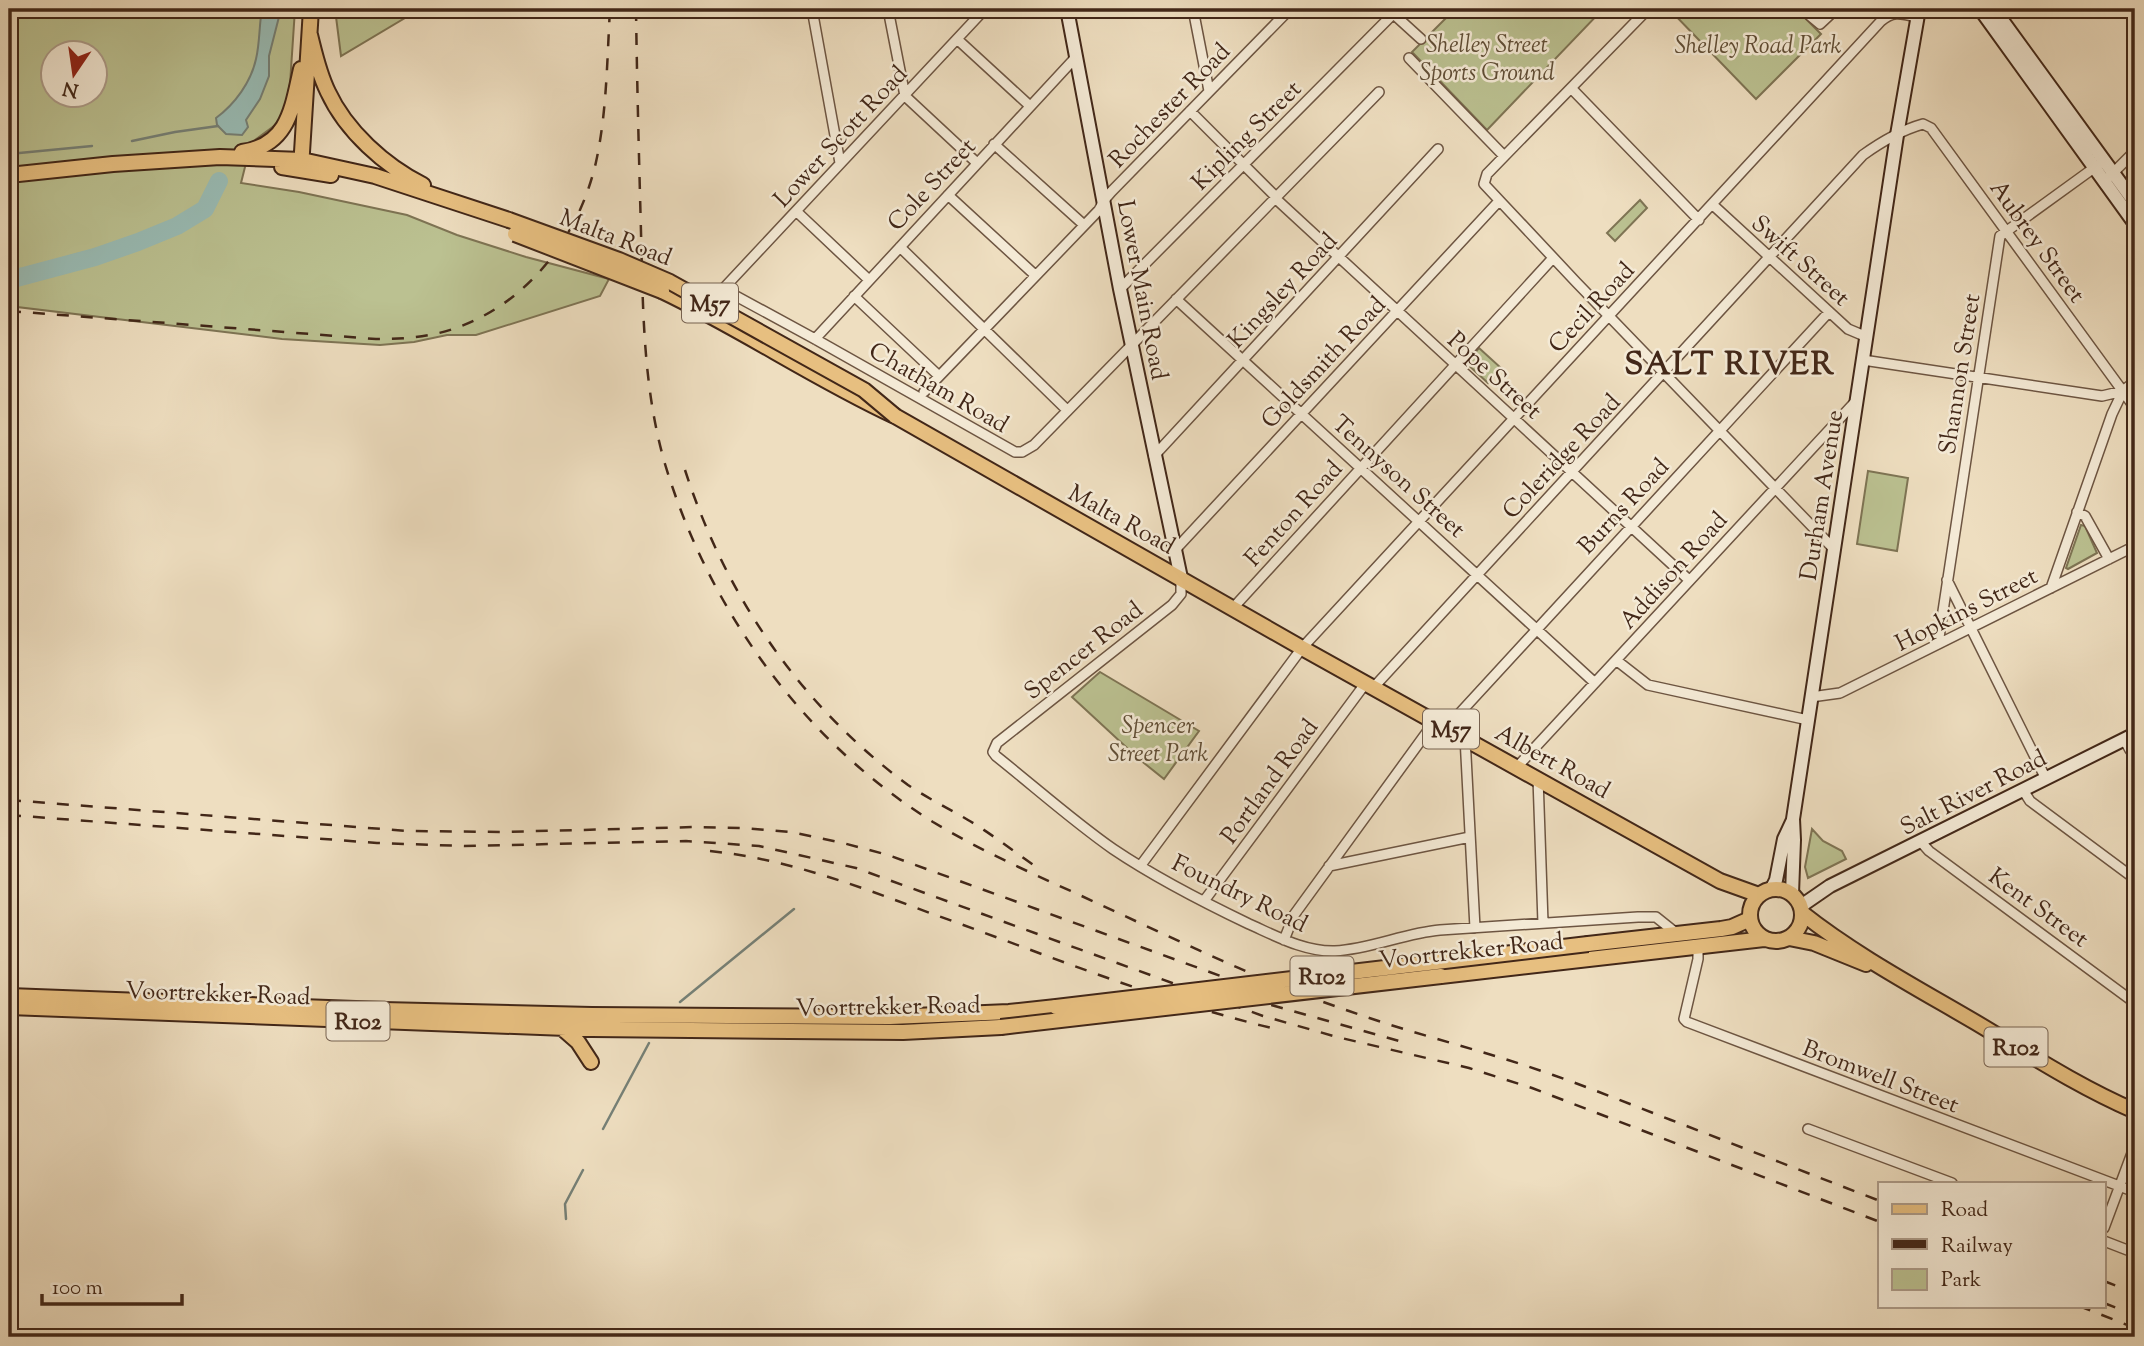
<svg xmlns="http://www.w3.org/2000/svg" width="2144" height="1346" font-family="'Sorts Mill Goudy',serif">
<style>
.green{fill:#bbc191;stroke:#7e7454;stroke-width:2;fill-rule:evenodd}
.water{fill:#99bcb5;stroke:#768076;stroke-width:2}
.lines{fill:none;stroke-linecap:round;stroke-linejoin:round}
.stream{stroke:#768076;stroke-width:2.5}
.river{stroke:#99bcb5;stroke-width:18}
.street-casing{stroke:#6d5542;stroke-width:12}
.secondary-casing{stroke:#422718;stroke-width:16}
.primary-casing{stroke:#422718;stroke-width:18}
.street{stroke:#f4ead6;stroke-width:9}
.secondary{stroke:#f4ead6;stroke-width:12}
.primary{stroke:#e7bf80;stroke-width:14}
.rail{stroke:#422718;stroke-width:2.5;stroke-dasharray:12 12;stroke-linecap:butt}
.primary-bridge-casing{stroke:#422718;stroke-width:18;stroke-linecap:butt}
.primary-bridge{stroke:#e7bf80;stroke-width:14}
.labels{text-anchor:middle;stroke-width:5;stroke-linejoin:round;paint-order:stroke}
.shield{fill:#f4ead6;stroke:#776251;stroke-width:2}
.shield-label{font-size:23px;font-weight:bold;fill:#422718}
.park-label{font-size:24px;font-style:italic;fill:#604e36;stroke:#f4ead6}
.street-label{font-size:24px;fill:#422718;stroke:#f4ead6}
.district-label{font-size:32px;font-weight:bold;letter-spacing:2px;fill:#422718;stroke:#f4ead6}
</style>
<rect width="100%" height="100%" fill="#eedec0"/>
<filter id="stains"><feTurbulence type="fractalNoise" baseFrequency=".00286" numOctaves="4"/><feColorMatrix values="0 0 0 0 .2 0 0 0 0 .09 0 0 0 0 .02 0 0 0 .5 -.17"/></filter>
<radialGradient id="worn" r=".72"><stop offset=".6" stop-color="#630" stop-opacity="0"/><stop offset="1" stop-color="#630" stop-opacity=".3"/></radialGradient>
<path class="green" d="M9,9H295L290,84L282,120L251,143L241,183L299,192L407,215L457,235L526,257L609,279L600,296L476,335H447L414,342L380,345L282,339L9,306ZM52,52H94V94H52Z
M335,9H420L341,56Z
M1455,9H1603L1487,130L1412,52Z
M1669,9H1796L1821,34L1756,99Z
M1640,200L1647,208L1615,241L1607,233Z
M1479,348L1501,368L1488,383L1466,363Z
M1868,471L1908,478L1897,551L1857,544Z
M2081,525L2085,526L2097,553L2068,569L2066,568Z
M1100,672L1199,731L1164,779L1139,759L1072,697Z
M1812,829L1823,841L1842,851L1846,859L1808,878L1805,867Z"/>
<path class="water" d="M262,9H281L269,56V76L260,99L246,120L248,127L242,135L226,134L217,125L216,118C235,104 251,82 256,59C260,42 259,25 262,9Z"/>
<g class="lines">
<path class="stream" d="M132,141L175,132L218,126
M9,154L92,146
M680,1002L794,909
M603,1129L649,1043
M566,1219L565,1204L583,1170"/>
<path class="river" d="M9,280L95,257L138,242L177,226L205,209L219,181"/>
<defs>
<path id="street" d="M812,9L840,163
M888,9L905,96
M985,9L723,289L815,339L1015,452H1022L1034,445L1379,92
M1193,9L1209,91
M1388,9L1421,39
M1648,9L1487,174L1484,184L1576,282L1833,548
M1802,9L1820,24L1836,9
M1996,19L2012,9
M957,39L1030,106
M1409,58L1504,156
M1571,88L1699,220
M905,96L977,163
M1190,111L1276,197
M994,144L1084,225
M2109,177L2135,151
M948,195L1035,275
M1275,198L1689,580
M1713,205L1848,329L1867,337
M796,211L869,280
M900,247L1067,410
M1120,289L1398,9
M854,296L939,376
M1176,299L1595,683
M815,339L1076,57
M1863,360L2102,396L2123,391L2135,381
M924,392L1099,210L1105,199L1111,192L1290,9
M1154,456L1438,149
M2077,512L2085,516L2109,559
M1175,550L1499,201
M1181,578V594L1172,605L997,743L993,752L996,756C1035,787 1073,821 1113,849C1156,878 1203,902 1249,924C1276,936 1305,952 1335,951C1371,949 1405,933 1440,930L1638,917H1656L1676,933
M1947,580L2046,779
M2051,588L2112,414L2123,391
M1233,608L1553,258
M1938,644L2000,236L2098,165
M1616,660L1648,685L1808,720
M1373,688L1863,155C1881,142 1902,130 1923,124L1931,128L2135,408
M1811,697L1840,693L2135,546
M1447,727L1829,312
M1465,737L1475,928
M2124,739L2130,750L2135,754
M1517,767L1856,401
M1538,778L1543,923
M2023,790L2030,801L2135,879
M1921,842L1929,851L2135,1003
M1141,865L1302,648L1881,21C1895,10 1901,14 1918,17
M1329,866L1470,837
M1204,901L1365,684
M1284,940L1294,915L1435,721
M1698,946V959L1684,1019L1687,1022L2135,1192
M1808,1129L1952,1183
M2104,1228L2135,1145
M2104,1241L2135,1253"/>
<path id="secondary" d="M1067,9L1120,289L1181,578
M1980,9L2135,224
M1994,9L2135,203
M1771,890L1776,880L1784,839L1792,822
M1792,894L1794,840L1793,819L1897,135L1919,9
M1801,906L1830,886L2135,734"/>
<path id="primary" d="M310,35C315,55 319,74 328,92C346,131 385,166 423,185
M242,152C289,145 292,108 301,69
M282,167L331,175
M301,168L311,9
M9,175L113,164L220,157L302,160L375,176L509,220
M662,291C742,329 815,379 895,416L1302,648L1720,881L1759,895
M1750 915a26 26 0 1 1 52 0a26 26 0 1 1-52 0Z
M1802,913C1855,955 1917,988 1975,1022C2027,1053 2079,1087 2135,1111
M1789,938L1814,943L1866,964
M1588,944L1721,929L1732,927L1750,919
M1441,976L1764,939
M9,996L383,1010L592,1015L890,1017L1009,1012L1056,1007
M9,1007L592,1029L903,1032L1001,1027
M562,1028L578,1042L591,1062"/>
</defs>
<use href="#street" class="street-casing"/>
<use href="#secondary" class="secondary-casing"/>
<use href="#primary" class="primary-casing"/>
<use href="#street" class="street"/>
<use href="#secondary" class="secondary"/>
<use href="#primary" class="primary"/>
<path class="rail" d="M636,9C637,83 639,158 641,232C643,310 643,388 665,464C709,610 803,741 933,822C986,854 1043,878 1099,904C1181,942 1263,982 1349,1011C1416,1035 1486,1051 1553,1075C1593,1089 1632,1105 1671,1120C1741,1147 1810,1174 1880,1201
M9,311L376,339C397,339 418,338 439,333C520,313 578,242 596,162C607,112 607,59 610,9
M685,470C726,597 801,706 908,785C927,798 948,808 968,820C992,834 1014,852 1038,868
M9,800L408,831L501,832L696,827L744,828L791,832L843,843L888,855L1237,982L1270,997
M9,815L377,843L464,846L686,841L759,846L856,868L1263,1016L1337,1037L1469,1068L1532,1088L1880,1222
M710,851C787,859 858,886 930,913C1045,954 1160,1002 1280,1030
M1225,992L1403,1042
M2104,1281L2135,1293
M2104,1303L2135,1315
M2079,1306L2135,1328"/>
<defs>
<path id="primary-bridge" d="M509,220L619,260L670,282L864,390L895,416
M515,234L662,291
M1056,1007L1588,944
M1001,1027L1441,976"/>
</defs>
<use href="#primary-bridge" class="primary-bridge-casing"/>
<use href="#primary-bridge" class="primary-bridge"/>
</g>
<g class="labels">
<g class="shield">
<rect x="682" y="283.5" width="56" height="39" rx="5"/>
<rect x="1423" y="709.5" width="56" height="39" rx="5"/>
<rect x="1290.5" y="956.5" width="63" height="39" rx="5"/>
<rect x="326.5" y="1001.5" width="63" height="39" rx="5"/>
<rect x="1984.5" y="1027.5" width="63" height="39" rx="5"/>
</g>
<g class="shield-label">
<text x="710" y="311">M57</text>
<text x="1451" y="737">M57</text>
<text x="1322" y="984">R102</text>
<text x="358" y="1029">R102</text>
<text x="2016" y="1055">R102</text>
</g>
<g class="park-label">
<text x="1487" y="52">Shelley Street<tspan x="1487" dy="28">Sports Ground</tspan></text>
<text x="1758" y="53">Shelley Road Park</text>
<text x="1158" y="733">Spencer<tspan x="1158" dy="28">Street Park</tspan></text>
</g>
<g class="street-label">
<text transform="translate(1169 105) rotate(-46)" y="8">Rochester Road</text>
<text transform="translate(1246 135) rotate(-45)" y="8">Kipling Street</text>
<text transform="translate(840 136) rotate(-47)" y="8">Lower Scott Road</text>
<text transform="translate(931 184) rotate(-47)" y="8">Cole Street</text>
<text transform="translate(616 237) rotate(21)" y="8">Malta Road</text>
<text transform="translate(2038 241) rotate(54)" y="8">Aubrey Street</text>
<text transform="translate(1801 260) rotate(42)" y="8">Swift Street</text>
<text transform="translate(1143 290) rotate(79)" y="8">Lower Main Road</text>
<text transform="translate(1282 290) rotate(-47)" y="8">Kingsley Road</text>
<text transform="translate(1591 307) rotate(-47)" y="8">Cecil Road</text>
<text transform="translate(1323 362) rotate(-47)" y="8">Goldsmith Road</text>
<text transform="translate(1959 374) rotate(-81)" y="8">Shannon Street</text>
<text transform="translate(1495 375) rotate(42)" y="8">Pope Street</text>
<text transform="translate(939 387) rotate(30)" y="8">Chatham Road</text>
<text transform="translate(1561 456) rotate(-47)" y="8">Coleridge Road</text>
<text transform="translate(1399 476) rotate(42)" y="8">Tennyson Street</text>
<text transform="translate(1821 495) rotate(-81)" y="8">Durham Avenue</text>
<text transform="translate(1623 506) rotate(-47)" y="8">Burns Road</text>
<text transform="translate(1293 513) rotate(-48)" y="8">Fenton Road</text>
<text transform="translate(1122 519) rotate(29)" y="8">Malta Road</text>
<text transform="translate(1673 570) rotate(-48)" y="8">Addison Road</text>
<text transform="translate(1966 609) rotate(-27)" y="8">Hopkins Street</text>
<text transform="translate(1083 650) rotate(-38)" y="8">Spencer Road</text>
<text transform="translate(1553 761) rotate(29)" y="8">Albert Road</text>
<text transform="translate(1269 781) rotate(-54)" y="8">Portland Road</text>
<text transform="translate(1973 792) rotate(-27)" y="8">Salt River Road</text>
<text transform="translate(1240 893) rotate(26)" y="8">Foundry Road</text>
<text transform="translate(2039 907) rotate(36)" y="8">Kent Street</text>
<text transform="translate(1471 950) rotate(-6)" y="8">Voortrekker Road</text>
<text transform="translate(218 993) rotate(2)" y="8">Voortrekker Road</text>
<text transform="translate(888 1006) rotate(-1)" y="8">Voortrekker Road</text>
<text transform="translate(1881 1076) rotate(21)" y="8">Bromwell Street</text>
</g>
<g class="district-label">
<text x="1730" y="374">SALT RIVER</text>
</g>
</g>
<rect width="2144" height="1346" fill="none" stroke="#eedec0" stroke-width="35"/>
<rect x="10" y="10" width="2123" height="1325" fill="none" stroke="#422718" stroke-width="3.5"/>
<rect x="18" y="18" width="2109" height="1311" fill="none" stroke="#422718" stroke-width="2"/>
<rect x="1878" y="1182" width="228" height="126" fill="#f4ead6" stroke="#ad9c8a" stroke-width="2"/>
<rect x="1892" y="1204" width="35" height="10" fill="#e7bf80" stroke="#ad9c8a" stroke-width="2"/>
<text x="1941" y="1216" font-size="21" fill="#422718">Road</text>
<rect x="1892" y="1239" width="35" height="10" fill="#422718" stroke="#ad9c8a" stroke-width="2"/>
<text x="1941" y="1252" font-size="21" fill="#422718">Railway</text>
<rect x="1892" y="1269" width="35" height="21" fill="#bbc191" stroke="#ad9c8a" stroke-width="2"/>
<text x="1941" y="1286" font-size="21" fill="#422718">Park</text>
<g transform="translate(74 74) rotate(193)"><circle r="33" fill="#f4ead6" stroke="#ad9c8a" stroke-width="2"/>
<path d="M0-5L12 26L0 18L-12 26Z" fill="#8f2418"/>
<text y="-10" font-size="19" font-weight="bold" text-anchor="middle" fill="#422718">N</text>
</g>
<path d="M42 1294v10h140v-10" fill="none" stroke="#422718" stroke-width="3.5"/>
<text x="52" y="1294" font-size="21" fill="#422718" stroke="#f4ead6" stroke-width="5" paint-order="stroke">100 m</text>
<rect width="100%" height="100%" filter="url(#stains)"/>
<rect width="100%" height="100%" fill="url(#worn)"/>
</svg>
